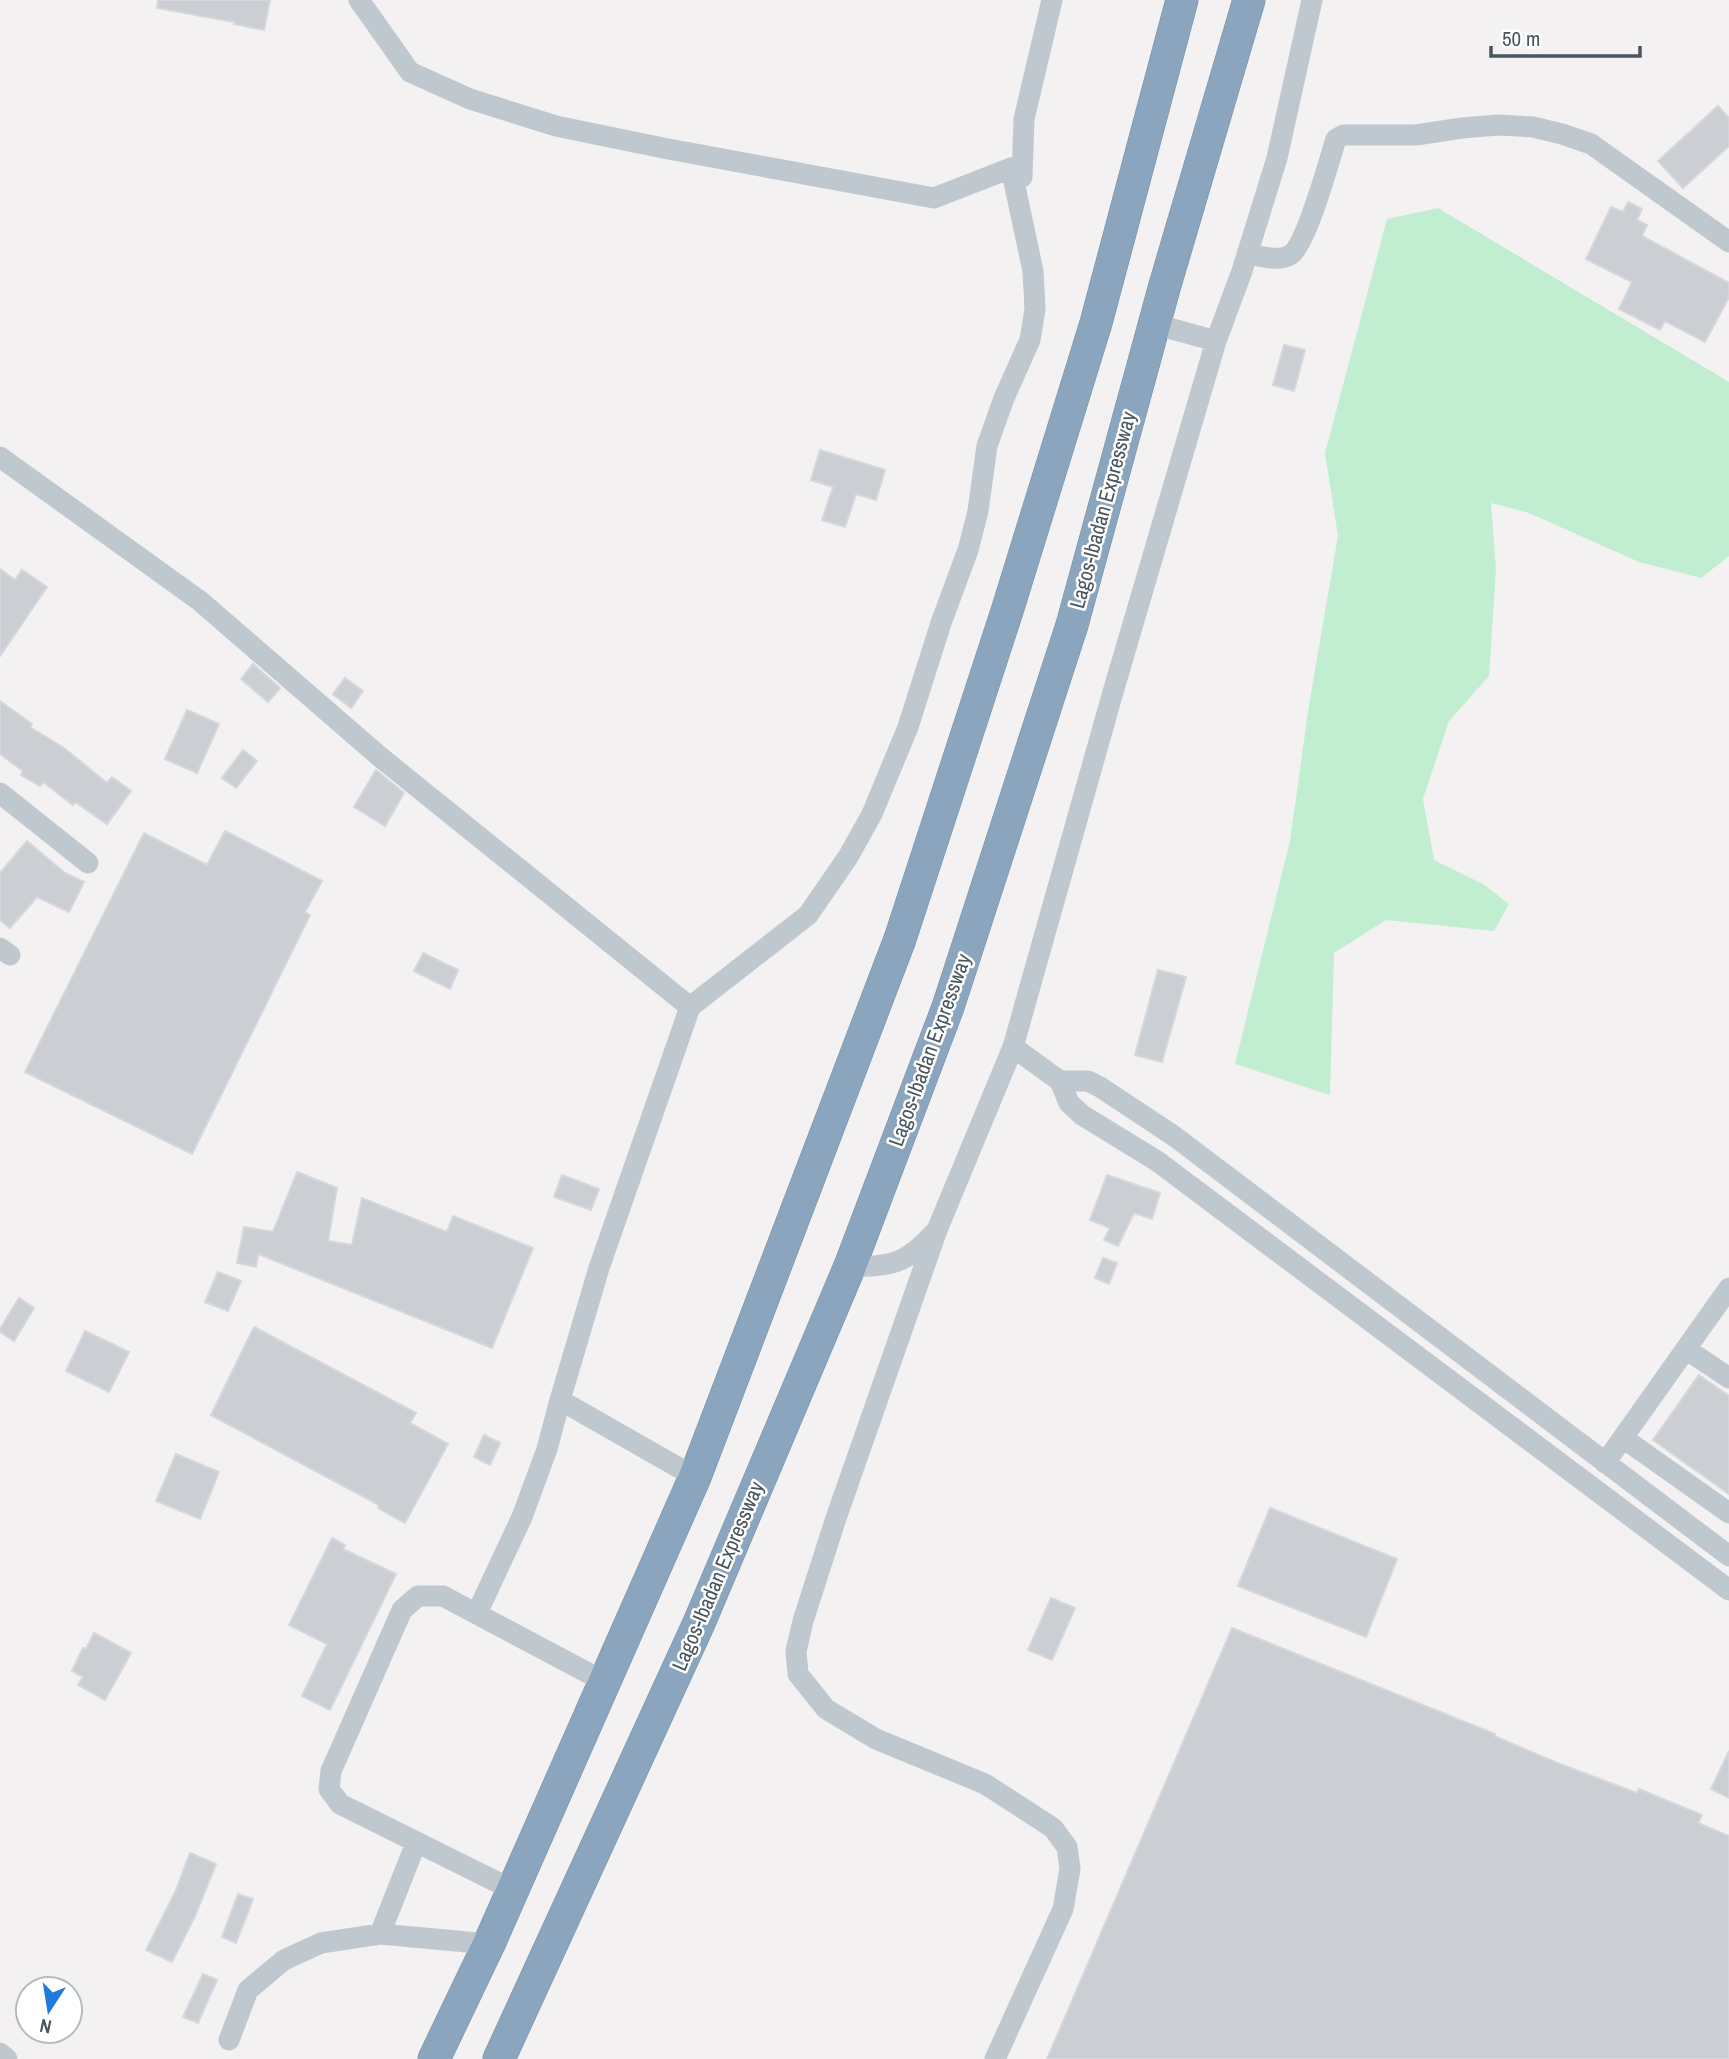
<svg xmlns="http://www.w3.org/2000/svg" width="1729" height="2059" font-family="'Archivo Narrow',sans-serif">
<style>
.green{fill:#c1eed1}
.building{fill:#cbced3;stroke:#d5d7dc;stroke-width:2}
.lines{fill:none;stroke-linecap:round;stroke-linejoin:round}
.highway-casing{stroke:#7690a9;stroke-width:33}
.minor{stroke:#bfc8cf;stroke-width:21}
.highway{stroke:#8aa5bd;stroke-width:32}
.labels{text-anchor:middle;stroke-width:5;stroke-linejoin:round;paint-order:stroke}
.street-label{font-size:21px;fill:#49555d;stroke:#fff}
</style>
<rect width="100%" height="100%" fill="#f3f1f1"/>
<path class="green" d="M1438,208L1729,382V556L1701,578L1639,562L1529,513L1491,503L1496,569L1489,676L1449,721L1423,799L1434,860L1483,884L1509,904L1494,931L1386,920L1334,953L1330,1095L1235,1064L1290,841L1309,705L1338,536L1325,453L1387,219Z"/>
<path class="building" d="M158,0H270L264,30L234,24V22L157,8Z
M1718,106L1729,118V146L1683,188L1658,161Z
M1628,202L1642,209L1637,220L1647,225L1642,236L1729,283V297L1705,342L1665,321L1660,330L1619,309L1632,282L1586,259L1611,207L1623,212Z
M1284,345L1305,350L1294,391L1273,385Z
M820,450L885,470L876,500L856,494L845,527L822,520L833,487L811,480Z
M0,569L15,580L22,570L47,587L0,656Z
M253,664L280,688L268,702L241,679Z
M345,678L363,691L351,708L333,694Z
M0,701L32,724L30,727L64,748L107,783L112,777L131,791L107,824L75,802L73,805L43,782L40,786L21,775L23,771L0,754Z
M187,710L219,724L197,773L165,759Z
M243,750L257,761L236,788L222,778Z
M376,770L404,793L385,826L354,807Z
M225,831L322,881L305,912L310,915L192,1154L25,1072L144,833L207,865Z
M27,841L65,873L84,882L69,912L37,897L10,928L0,920V873Z
M423,953L458,970L450,989L414,971Z
M1158,970L1186,977L1162,1062L1135,1055Z
M297,1172L337,1188L328,1241L352,1245L362,1198L447,1232L453,1216L533,1248L492,1348L258,1254L256,1267L237,1263L244,1227L273,1232Z
M562,1175L599,1189L591,1210L554,1197Z
M1107,1175L1160,1193L1152,1219L1134,1213L1118,1246L1104,1240L1110,1228L1090,1220Z
M1103,1258L1117,1263L1109,1284L1095,1278Z
M218,1272L241,1281L228,1311L205,1302Z
M19,1298L34,1308L14,1341L0,1332V1329Z
M254,1327L416,1413L410,1423L448,1444L405,1523L378,1508L379,1505L211,1415Z
M85,1331L129,1352L109,1392L66,1371Z
M1699,1375L1729,1396V1494L1653,1440Z
M484,1435L500,1443L490,1465L474,1457Z
M176,1454L219,1472L200,1519L156,1501Z
M1270,1508L1397,1559L1366,1637L1238,1586Z
M332,1538L345,1545L343,1549L396,1574L330,1710L302,1696L327,1644L289,1625Z
M1051,1598L1075,1608L1052,1660L1028,1650Z
M1232,1628L1495,1734L1494,1736L1560,1764L1637,1793L1639,1789L1702,1815L1698,1823L1729,1836V2059H1047Z
M94,1633L131,1653L105,1700L78,1685L83,1677L72,1671L83,1648L86,1649Z
M1729,1751V1798L1711,1789Z
M190,1853L216,1864L195,1916L172,1962L146,1950L176,1890Z
M238,1894L253,1899L236,1943L222,1937Z
M203,1974L217,1980L198,2023L183,2017Z"/>
<g class="lines">
<defs>
<path id="highway" d="M434,2059L489,1944L695,1477L900,939L1008,608L1096,323L1182,0
M499,2059L699,1623L850,1266L948,1007L1072,625L1165,285L1249,0"/>
</defs>
<use href="#highway" class="highway-casing"/>
<path class="minor" d="M359,0L410,72L470,99L556,126L663,148L934,198L1011,168
M1247,254C1260,256 1278,262 1290,255C1306,246 1329,161 1336,139L1343,135H1416L1462,128L1498,125L1533,127L1562,134L1591,144L1729,242
M1216,341L1242,271L1277,158L1312,0
M0,457L200,601L379,756L690,1007
M0,793L88,863
M0,948L10,955
M1013,1047L1060,1081H1088L1100,1087L1174,1136L1729,1556
M1060,1081L1069,1103L1082,1115L1157,1161L1729,1590
M850,1266C890,1268 907,1263 934,1233
M1686,1349L1729,1378
M1623,1438L1729,1513
M1605,1463L1729,1288
M695,1477L560,1400L599,1268L690,1007L808,915L848,857L872,814L908,727L941,623L968,550L978,511L987,446L1004,398L1030,340L1035,309L1033,271L1011,168L1022,177L1024,119L1052,0
M477,1613L522,1517L547,1449L560,1400
M513,1890L340,1804L329,1789L331,1771L402,1610L418,1596H443L605,1682
M380,1934L416,1843
M229,2040L248,1990L284,1960L321,1943L380,1934L489,1944
M0,2053L7,2059
M995,2059L1063,1909L1070,1869L1067,1847L1053,1828L985,1784L876,1739L826,1709L798,1674L796,1651L803,1621L836,1518L937,1230L1013,1047L1113,692L1216,341L1154,324"/>
<use href="#highway" class="highway"/>
</g>
<g class="labels">
<g class="street-label">
<text transform="translate(1103 510) rotate(-75)" y="7">Lagos-Ibadan Expressway</text>
<text transform="translate(930 1050) rotate(-70)" y="7">Lagos-Ibadan Expressway</text>
<text transform="translate(718 1576) rotate(-67)" y="7">Lagos-Ibadan Expressway</text>
</g>
</g>
<g transform="translate(49 2010) rotate(192)"><circle r="33" fill="#ffffff" stroke="#b6bbbe" stroke-width="2"/>
<path d="M0-5L12 26L0 18L-12 26Z" fill="#207ade"/>
<text y="-10" font-size="19" font-weight="bold" text-anchor="middle" fill="#49555d">N</text>
</g>
<path d="M1491 46v10h149v-10" fill="none" stroke="#49555d" stroke-width="3.5"/>
<text x="1502" y="46" font-size="21" fill="#49555d" stroke="#ffffff" stroke-width="5" paint-order="stroke">50 m</text>
</svg>
